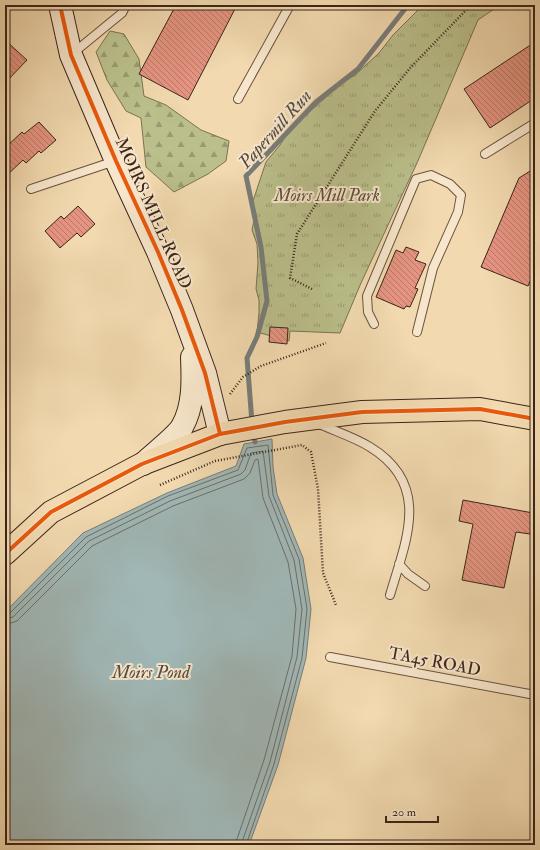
<svg xmlns="http://www.w3.org/2000/svg" width="540" height="850" font-family="'IM FELL Double Pica',serif">
<style>
.forest{fill:url(#forest-firs);stroke:#7a7253}
.park{fill:url(#park-tufts);stroke:#7a7253}
.water{fill:#a0b7b6;stroke:#787d78}
.lines{fill:none;stroke-linecap:round;stroke-linejoin:round}
.shore{stroke:#6e6e68;stroke-width:1}
.stream{stroke:#787d78;stroke-width:5}
.building{fill:url(#building-back-hatch);stroke:#3b251b}
.lane-casing{stroke:#695240;stroke-width:10}
.secondary-casing{stroke:#3b251b;stroke-width:24}
.primary-casing{stroke:#3b251b;stroke-width:24}
.path{stroke:#3b251b;stroke-width:2.5;stroke-dasharray:1 2;stroke-linecap:butt}
.lane{stroke:#f7e6cb;stroke-width:8}
.secondary{stroke:#f7e6cb;stroke-width:22}
.primary{stroke:#f2d9af;stroke-width:22}
.cycleway-casing{stroke:#f7e6cb;stroke-width:6}
.cycleway{stroke:#e8590c;stroke-width:4}
.labels{text-anchor:middle;stroke-width:4;stroke-linejoin:round;paint-order:stroke}
.park-label{font-size:17px;font-style:italic;fill:#5b4c37;stroke:#f7e6cb}
.street-label{font-size:17px;fill:#3b251b;stroke:#f7e6cb}
.water-label{font-size:18px;font-style:italic;fill:#544a42;stroke:#f7e6cb}
</style>
<defs>
<pattern id="forest-firs" width="22" height="20" patternUnits="userSpaceOnUse"><rect width="22" height="20" fill="#babf8b"/><path d="M5 1l3.5 6h-7zM16 11l3.5 6h-7z" fill="#989b71"/></pattern>
<pattern id="park-tufts" width="24" height="20" patternUnits="userSpaceOnUse"><rect width="24" height="20" fill="#babf8b"/><path d="M3 7l-1-3M5 7V3M7 7l1-3M15 17l-1-3M17 17v-4M19 17l1-3" fill="none" stroke="#989b71"/></pattern>
<pattern id="building-back-hatch" width="6" height="6" patternUnits="userSpaceOnUse"><rect width="6" height="6" fill="#e59481"/><path d="M-1 5l2 2M0 0l6 6M5-1l2 2" fill="none" stroke="#bb7969"/></pattern>
</defs>
<rect width="100%" height="100%" fill="#f2d9af"/>
<filter id="stains"><feTurbulence type="fractalNoise" baseFrequency=".005" numOctaves="4"/><feColorMatrix values="0 0 0 0 .2 0 0 0 0 .09 0 0 0 0 .02 0 0 0 .5 -.17"/></filter>
<radialGradient id="worn" r=".72"><stop offset=".6" stop-color="#630" stop-opacity="0"/><stop offset="1" stop-color="#630" stop-opacity=".3"/></radialGradient>
<path class="forest" d="M110,31L124,34L139,59L144,96L166,105L201,130L229,141L226,161L208,174L174,192L146,167L141,118L126,111L107,80L96,52Z"/>
<path class="park" d="M423,5H500L478,20L417,163L361,283L340,333L290,331L289,341L257,332L259,313V300L256,289L258,263L257,244L252,230L254,220L252,204L266,162L280,145L290,129L343,82L355,75L379,53L393,35Z"/>
<path class="water" d="M272,439L273,467L277,494L303,558L311,609L306,658L278,765L249,845H5V612L83,533L167,493L236,466L244,444Z"/>
<g class="lines">
<path class="shore" d="M5,614L10,613L86,537L168,496L238,470L247,448L268,445L273,495L299,559L307,609L302,658L274,764L246,845
M5,619L13,617L89,541L170,501L241,474L245,470L251,453L263,451L269,496L294,560L302,609L297,657L270,762L241,845
M5,625L17,621L92,546L173,506L244,479L250,473L255,460L258,459L263,498L288,562L296,609L292,656L264,760L235,845"/>
<path class="stream" d="M252,423L247,358L257,337L267,301L261,247L246,176L316,102L358,69L408,5
M253,433L255,442"/>
</g>
<path class="building" d="M176,5H237L188,100L139,74Z
M5,40L27,60L5,83Z
M535,42V98L490,128L464,89Z
M39,122L56,140L41,153L39,151L26,163L23,160L5,177V148L22,132L24,134Z
M535,168V271L528,286L481,267L519,178Z
M78,206L95,224L81,237L77,233L60,248L45,231L61,216L64,219Z
M406,247L419,252L415,260L426,264L415,288L418,289L410,307L406,306L404,309L376,297L396,250L403,253Z
M270,327L288,328L287,344L269,342Z
M463,500L533,513L530,534L516,532L504,588L462,580L473,524L459,521Z"/>
<g class="lines">
<defs>
<path id="lane" d="M72,54L122,13L126,5
M238,99L290,5
M485,154L535,123
M31,189L115,161
M374,324L368,312L367,296L416,179L431,175L450,184L461,195L458,212L433,268L417,332
M317,423C334,431 354,437 370,447C432,485 406,540 390,595
M399,564L408,574L425,586
M330,657L535,695"/>
<path id="secondary" d="M60,5L71,55L116,161L158,252L182,310L205,373L220,434
M143,464C152,455 176,437 182,427C194,406 193,380 192,357"/>
<path id="primary" d="M5,554L51,512L142,464L220,434L285,422L362,412L480,409L535,419"/>
</defs>
<use href="#lane" class="lane-casing"/>
<use href="#secondary" class="secondary-casing"/>
<use href="#primary" class="primary-casing"/>
<path class="path" d="M312,289L290,278L297,234L375,111L411,67L471,5
M230,394L243,377L261,366L326,343
M160,485L215,461L302,445L311,452L318,489L323,573L336,605"/>
<use href="#lane" class="lane"/>
<use href="#secondary" class="secondary"/>
<use href="#primary" class="primary"/>
<defs>
<path id="cycleway" d="M60,5L71,55L116,161L158,252L182,310L205,373L220,434
M5,554L51,512L142,464L220,434L285,422L362,412L480,409L535,419"/>
</defs>
<use href="#cycleway" class="cycleway-casing"/>
<use href="#cycleway" class="cycleway"/>
</g>
<g class="labels">
<g class="park-label">
<text x="327" y="201">Moirs Mill Park</text>
</g>
<g class="street-label">
<text transform="translate(154 213) rotate(66)" y="6">MOIRS MILL ROAD</text>
<text transform="translate(435 661) rotate(11)" y="6">TA45 ROAD</text>
</g>
<g class="water-label">
<text transform="translate(275 129) rotate(-48)" y="6">Papermill Run</text>
<text x="151" y="678">Moirs Pond</text>
</g>
</g>
<rect width="540" height="850" fill="none" stroke="#f2d9af" stroke-width="20"/>
<rect x="6" y="6" width="528" height="838" fill="none" stroke="#3b251b" stroke-width="2"/>
<rect x="10" y="10" width="520" height="830" fill="none" stroke="#3b251b"/>
<path d="M386 816v6h52v-6" fill="none" stroke="#3b251b" stroke-width="2"/>
<text x="392" y="816" font-size="12" fill="#3b251b" stroke="#f7e6cb" stroke-width="3" paint-order="stroke">20 m</text>
<rect width="100%" height="100%" filter="url(#stains)"/>
<rect width="100%" height="100%" fill="url(#worn)"/>
</svg>
